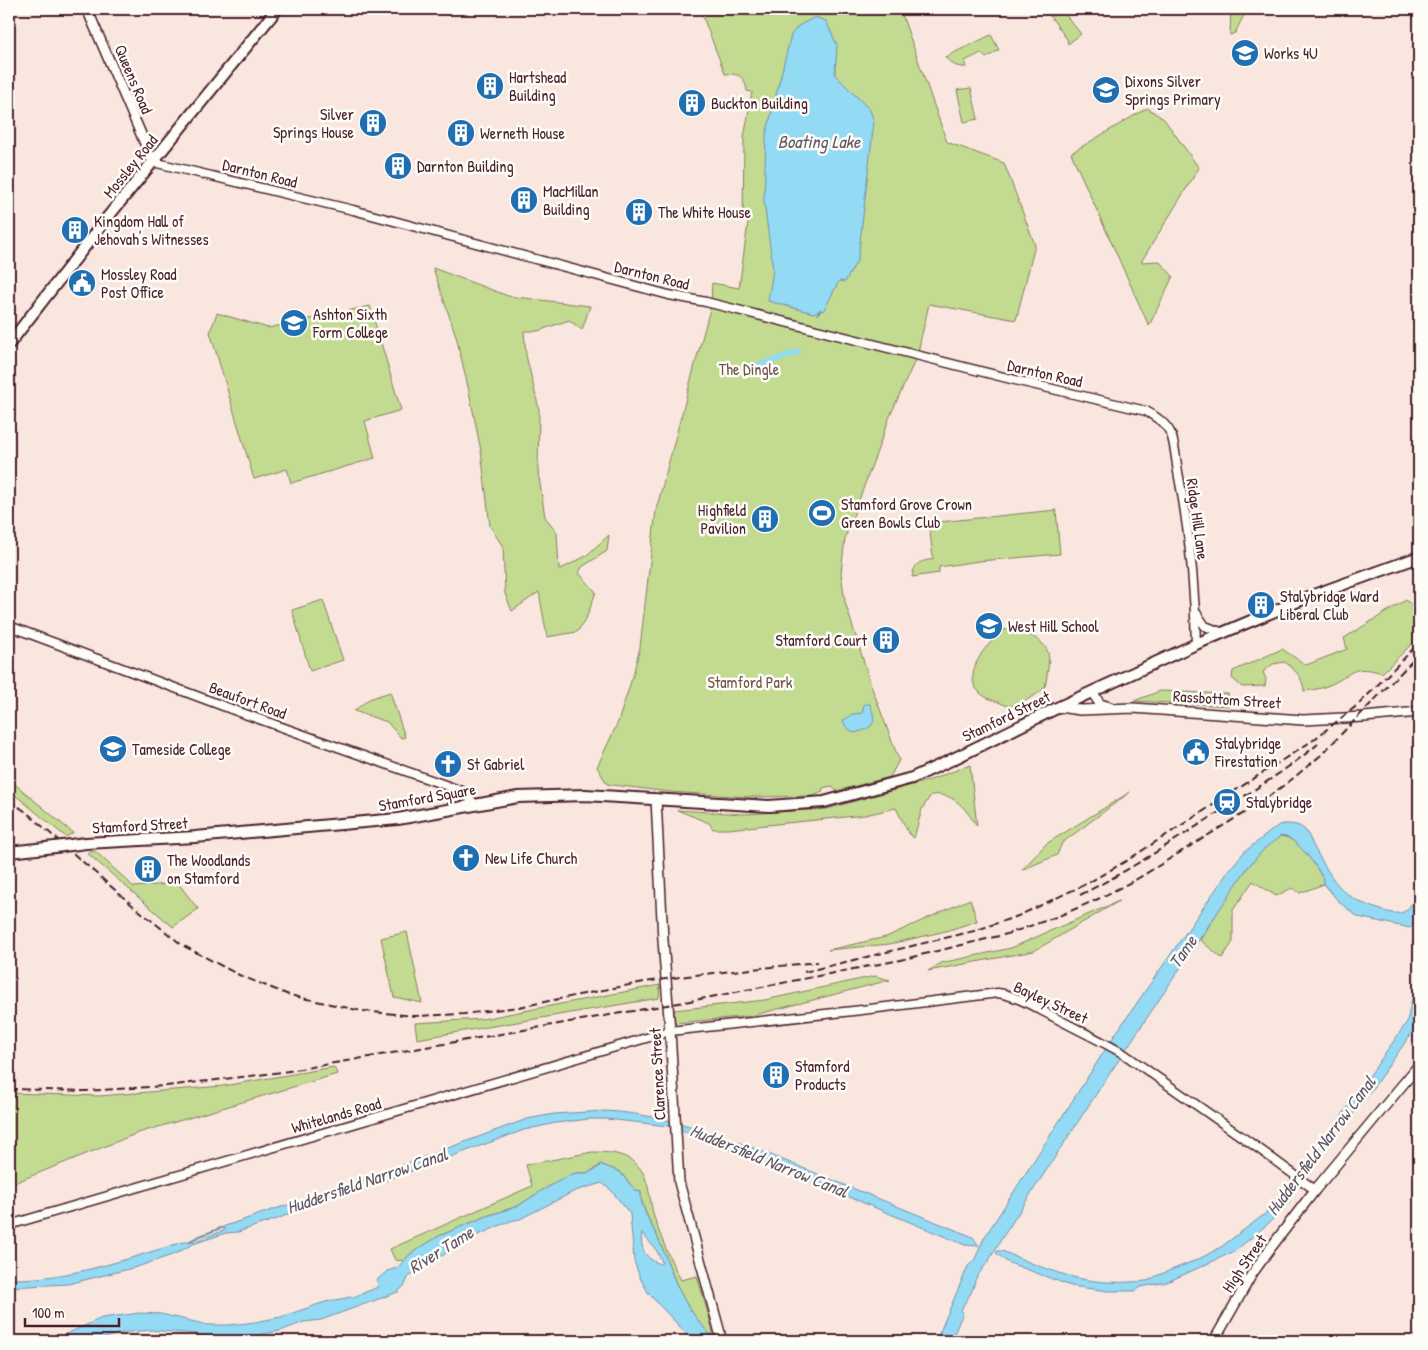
<svg xmlns="http://www.w3.org/2000/svg" width="1428" height="1350" font-family="'Patrick Hand',sans-serif">
<style>
.green{fill:#c2db91;stroke:#867d5e}
.water{fill:#93daf5;stroke:#768fa4;fill-rule:evenodd}
.lines{fill:none;stroke-linecap:round;stroke-linejoin:round}
.stream{stroke:#768fa4;stroke-width:2}
.canal{stroke:#93daf5;stroke-width:6}
.tertiary-casing{stroke:#4a1f2b;stroke-width:11}
.secondary-casing{stroke:#4a1f2b;stroke-width:12}
.primary-casing{stroke:#4a1f2b;stroke-width:14}
.trunk-casing{stroke:#4a1f2b;stroke-width:14}
.tertiary{stroke:#fdfcf7;stroke-width:8}
.secondary{stroke:#fdfcf7;stroke-width:9}
.primary{stroke:#fdfcf7;stroke-width:10}
.trunk{stroke:#fdfcf7;stroke-width:10}
.rail{stroke:#4a1f2b;stroke-width:2;stroke-dasharray:8 4;stroke-linecap:butt}
.trunk-bridge-casing{stroke:#4a1f2b;stroke-width:14;stroke-linecap:butt}
.trunk-bridge{stroke:#fdfcf7;stroke-width:10}
.labels{text-anchor:middle;stroke-width:5;stroke-linejoin:round;paint-order:stroke}
.poi-label{font-size:16px;fill:#4a1f2b;stroke:#fdfcf7;text-anchor:start}
.street-label{font-size:16px;fill:#4a1f2b;stroke:#fdfcf7}
.park-label{font-size:16px;fill:#6e574a;stroke:#fdfcf7}
.water-label{font-size:18px;font-style:italic;fill:#605768;stroke:#fdfcf7}
</style>
<rect width="100%" height="100%" fill="#f9e7df"/>
<filter id="ink" filterUnits="userSpaceOnUse"><feTurbulence type="fractalNoise" baseFrequency=".02" numOctaves="2"/><feDisplacementMap in="SourceGraphic" scale="10" xChannelSelector="R" yChannelSelector="G"/><feConvolveMatrix kernelMatrix="1 2 1 2 8 2 1 2 1" color-interpolation-filters="sRGB"/></filter>
<g filter="url(#ink)">
<path class="green" d="M700,9H900L947,142L1004,163L1035,245L1016,320L929,304L917,356L890,416L845,538L841,573L845,602L872,688L899,760L890,777L840,790L837,791L831,786L823,788L822,792L813,796L751,797L670,792L613,785L607,784L597,767L618,722L633,675L640,647L656,510L711,305L712,283L739,288L748,223L743,221L744,138L752,92L747,91C745,77 739,73 725,74Z
M1045,9H1061L1081,34L1068,44L1067,39Z
M1231,9H1247L1235,33L1230,35Z
M991,35L999,50L986,58L981,53L965,61L966,67C957,68 951,64 945,57Z
M971,88L978,119L964,122L957,90Z
M1147,108L1164,119L1199,168L1141,262L1159,261L1173,276L1149,326L1071,153Z
M433,268L508,296L590,306L582,330L569,320L538,331H524L526,355L539,409L538,471L545,517L557,532L559,570L586,556L609,535L607,551L582,567L579,573L596,592L586,619L577,632L547,637L539,592L512,611L505,594L503,547L490,526L481,451L469,391L456,336Z
M370,306L401,410L365,421L375,458L291,483L287,469L254,479L210,332L217,313L268,328Z
M1056,510L1060,554L979,561L939,567V573L912,577C915,562 919,562 933,559L929,523Z
M323,600L343,660L310,671L292,610Z
M1406,600L1413,606L1419,600V637L1382,673C1349,663 1353,676 1327,686C1320,689 1312,690 1304,691C1303,677 1295,670 1285,662L1273,664L1263,672L1266,679L1265,686L1242,687L1232,678L1233,671L1282,649L1306,665L1347,649L1344,638Z
M1016,629C1035,638 1053,642 1048,668C1047,673 1047,681 1045,686C1041,694 1017,706 1009,706C1006,706 1001,703 998,702C973,695 966,679 980,656C985,647 995,638 1002,630Z
M1160,691L1228,694L1230,706L1134,701Z
M390,692L405,737L401,738L387,722L354,711L369,699Z
M970,765L977,826C965,809 955,792 931,795L922,809L914,838L909,834L896,808L865,815L728,829H713L709,823L677,810L744,814L827,809L930,780Z
M9,779L73,833L66,837L9,790Z
M1130,792L1062,843L1057,855L1022,870L1046,844Z
M1281,836C1301,839 1314,864 1324,880V884L1300,893L1292,888L1276,896L1253,881L1233,910V942L1222,958L1200,940C1217,914 1254,848 1281,836Z
M95,851L134,887L178,883L198,909L173,927L87,853Z
M970,899L977,921L946,931L890,944L828,950L886,937Z
M1119,901L1034,951L928,971L941,963L1011,948Z
M407,932L422,1003L394,997L381,938Z
M875,976L890,980L751,1016L675,1023L674,1010L765,1000Z
M660,985L659,998L417,1039L415,1023L482,1019Z
M334,1067L337,1074L138,1133L9,1185V1093L99,1096L223,1086Z
M592,1152C609,1152 626,1153 638,1166C650,1178 649,1201 654,1217C661,1238 670,1260 681,1280L697,1276L712,1327L713,1338C703,1327 693,1315 685,1302C675,1284 669,1264 661,1245C656,1232 639,1205 641,1192L636,1191L620,1172L600,1164L599,1166L588,1173H576L570,1175L541,1191L518,1206L487,1216L439,1236L410,1254L404,1261L395,1260L390,1249L532,1186L526,1165Z"/>
<path class="water" d="M815,17L826,21L837,45L835,75L870,110L874,121L858,259L845,282L839,281L824,310L813,313L768,301L773,270L764,201L766,135L791,35L798,26Z
M864,704H870C877,723 875,728 854,733L846,727L843,721L852,714L862,713Z
M1284,824C1292,824 1299,824 1305,830C1310,836 1312,844 1316,851C1336,885 1342,898 1381,910C1406,918 1407,911 1419,891V916L1410,928L1358,917L1339,902L1324,884C1325,875 1300,845 1292,840C1289,837 1285,837 1281,836L1265,848L1248,867L1108,1076L1002,1238L988,1262C986,1264 978,1275 976,1278C974,1282 974,1288 971,1293C968,1298 964,1303 961,1310L963,1313L951,1341H936L968,1266L974,1261L984,1238L1116,1033L1230,869L1244,852L1279,825Z
M1419,987V1023L1367,1096L1295,1187L1289,1199L1290,1202L1269,1223L1235,1251L1183,1275L1167,1282L1141,1287L1135,1291H1108L1071,1286L1007,1262L996,1253L997,1251H1002C1048,1270 1080,1285 1131,1282C1140,1281 1148,1283 1156,1276L1199,1259L1221,1247L1265,1214L1304,1170L1407,1022L1412,998Z
M604,1111C670,1114 732,1139 793,1164C853,1188 913,1213 973,1237L979,1246L965,1245L772,1165L755,1160L681,1130L668,1126L607,1119H589L556,1123L524,1130L354,1192L345,1194H338L307,1205L280,1218L238,1232L226,1233L193,1244L175,1254L137,1267L68,1284L9,1287V1279C69,1280 126,1259 183,1242H192L225,1230L226,1229L221,1228L225,1226L293,1203H299L304,1198L303,1203L337,1192L338,1190L334,1188L348,1185L527,1119L554,1114Z
M600,1164L620,1172L636,1191L641,1192C639,1205 652,1225 658,1238C666,1255 671,1274 680,1292C689,1310 702,1326 716,1341H693L649,1294L640,1278L634,1261L630,1214L611,1190L602,1183L575,1191L520,1219L510,1221L469,1239L411,1275L408,1278L405,1285L398,1292L321,1320L304,1322L280,1331L235,1339H212L196,1334L150,1330L121,1333L95,1341H50L102,1318L140,1313L161,1314L208,1325H230L255,1322L281,1317L325,1302L356,1296L378,1287L377,1280L387,1271L397,1268L410,1254L439,1236L487,1216L518,1206L541,1191L570,1175L576,1173H588L599,1167ZM642,1233L657,1251L662,1262L661,1264C645,1259 640,1249 642,1233Z"/>
<g class="lines">
<path class="stream" d="M818,314L820,310
M188,1242L200,1236L221,1228"/>
<path class="canal" d="M757,366L798,352"/>
<defs>
<path id="tertiary" d="M153,162L353,210L669,295L706,302L1023,382L1146,411C1156,417 1166,423 1171,434C1175,445 1176,460 1178,472C1189,528 1195,587 1196,644
M1197,614L1205,626L1223,633
M9,626L242,713L462,791L467,795L475,805
M9,1225L670,1031L862,1010L998,993C1018,996 1034,1007 1052,1016C1076,1029 1100,1040 1124,1054L1262,1151L1315,1190"/>
<path id="secondary" d="M87,9L153,162
M1092,692L1100,704L1110,707
M1059,707L1080,710L1133,708L1303,720L1364,717L1419,712
M656,799L663,940L670,1031L679,1182L720,1333V1341
M1214,1341L1252,1274L1272,1246L1315,1190L1419,1065"/>
<path id="primary" d="M9,344L107,218L277,9"/>
<path id="trunk" d="M86,843L195,837L398,819L518,797L585,795L769,806L824,802L912,778L949,761L1059,707L1196,644L1308,597L1419,557
M9,852L55,847"/>
</defs>
<use href="#tertiary" class="tertiary-casing"/>
<use href="#secondary" class="secondary-casing"/>
<use href="#primary" class="primary-casing"/>
<use href="#trunk" class="trunk-casing"/>
<use href="#tertiary" class="tertiary"/>
<use href="#secondary" class="secondary"/>
<use href="#primary" class="primary"/>
<use href="#trunk" class="trunk"/>
<path class="rail" d="M9,800L26,812L131,904L182,945L239,975L289,995L362,1011L415,1016L464,1014L519,1007L644,982L695,975L818,962
M1080,895C1123,874 1164,847 1205,821C1243,797 1283,773 1318,744
M804,972L974,931L1018,916L1088,883L1126,861L1312,741L1359,704L1419,643
M9,1089L85,1091L166,1086L283,1072L690,1001L900,960L1007,934L1059,916L1098,899L1137,879L1257,805L1291,780L1320,756L1419,654"/>
<defs>
<path id="trunk-bridge" d="M55,847L86,843"/>
</defs>
<use href="#trunk-bridge" class="trunk-bridge-casing"/>
<use href="#trunk-bridge" class="trunk-bridge"/>
</g>
</g>
<defs>
<symbol id="university-disc" viewBox="-11 -11 22 22"><circle r="9.5" fill="#1f6fb2" stroke="#fdfcf7"/><path d="M0-5L7-2L0 1L-7-2ZM-4 1L0 2.5L4 1V4Q0 6-4 4Z" fill="#fff"/></symbol>
<symbol id="building-disc" viewBox="-11 -11 22 22"><circle r="9.5" fill="#1f6fb2" stroke="#fdfcf7"/><path d="M-4-6H4V6H1V3H-1V6H-4ZM-2.5-4.3h1.7v1.8h-1.7ZM.8-4.3h1.7v1.8H.8ZM-2.5-1h1.7V.8h-1.7ZM.8-1h1.7V.8H.8Z" fill="#fff"/></symbol>
<symbol id="school-disc" viewBox="-11 -11 22 22"><circle r="9.5" fill="#1f6fb2" stroke="#fdfcf7"/><path d="M0-5L7-2L0 1L-7-2ZM-4 1L0 2.5L4 1V4Q0 6-4 4Z" fill="#fff"/></symbol>
<symbol id="civic-disc" viewBox="-11 -11 22 22"><circle r="9.5" fill="#1f6fb2" stroke="#fdfcf7"/><path d="M-.6-6.5H3V-4.5H.6V-3L4-1V1h2V6H-6V1h2V-1L-.6-3ZM-1.2 2.5V6h2.4V2.5Z" fill="#fff"/></symbol>
<symbol id="stadium-disc" viewBox="-11 -11 22 22"><circle r="9.5" fill="#1f6fb2" stroke="#fdfcf7"/><path d="M0-5a6.5 5 0 1 0 0 10a6.5 5 0 1 0 0-10ZM-3.5-1.8h7v3.6h-7Z" fill="#fff"/></symbol>
<symbol id="church-disc" viewBox="-11 -11 22 22"><circle r="9.5" fill="#1f6fb2" stroke="#fdfcf7"/><path d="M-1.2-6h2.4v3.5h3.3v2.4h-3.3V6h-2.4V-.1h-3.3v-2.4h3.3Z" fill="#fff"/></symbol>
<symbol id="station-disc" viewBox="-11 -11 22 22"><circle r="9.5" fill="#1f6fb2" stroke="#fdfcf7"/><path d="M-3-6H3Q5-6 5-4V2Q5 4 3 4L4.5 6H3L1.5 4h-3L-3 6H-4.5L-3 4Q-5 4-5 2V-4Q-5-6-3-6ZM-3.5-4v3h7v-3ZM-3.5 1v1.5H-2V1ZM2 1v1.5H3.5V1Z" fill="#fff"/></symbol>
</defs>
<g fill-rule="evenodd">
<use href="#university-disc" x="1229" y="37" width="32" height="32"/>
<use href="#building-disc" x="474" y="70" width="32" height="32"/>
<use href="#school-disc" x="1090" y="74" width="32" height="32"/>
<use href="#building-disc" x="676" y="87" width="32" height="32"/>
<use href="#building-disc" x="357" y="107" width="32" height="32"/>
<use href="#building-disc" x="445" y="117" width="32" height="32"/>
<use href="#building-disc" x="382" y="150" width="32" height="32"/>
<use href="#building-disc" x="508" y="184" width="32" height="32"/>
<use href="#building-disc" x="623" y="196" width="32" height="32"/>
<use href="#building-disc" x="59" y="214" width="32" height="32"/>
<use href="#civic-disc" x="66" y="267" width="32" height="32"/>
<use href="#university-disc" x="278" y="307" width="32" height="32"/>
<use href="#stadium-disc" x="806" y="497" width="32" height="32"/>
<use href="#building-disc" x="749" y="503" width="32" height="32"/>
<use href="#building-disc" x="1245" y="589" width="32" height="32"/>
<use href="#school-disc" x="973" y="610" width="32" height="32"/>
<use href="#building-disc" x="870" y="624" width="32" height="32"/>
<use href="#university-disc" x="97" y="733" width="32" height="32"/>
<use href="#civic-disc" x="1180" y="736" width="32" height="32"/>
<use href="#church-disc" x="432" y="748" width="32" height="32"/>
<use href="#station-disc" x="1211" y="786" width="32" height="32"/>
<use href="#church-disc" x="450" y="842" width="32" height="32"/>
<use href="#building-disc" x="132" y="853" width="32" height="32"/>
<use href="#building-disc" x="760" y="1059" width="32" height="32"/>
</g>
<g class="labels">
<g class="poi-label">
<text x="1264" y="59">Works 4U</text>
<text x="509" y="83">Hartshead<tspan x="509" dy="18">Building</tspan></text>
<text x="1125" y="87">Dixons Silver<tspan x="1125" dy="18">Springs Primary</tspan></text>
<text x="711" y="109">Buckton Building</text>
<text x="354" y="120" text-anchor="end">Silver<tspan x="354" dy="18">Springs House</tspan></text>
<text x="480" y="139">Werneth House</text>
<text x="417" y="172">Darnton Building</text>
<text x="543" y="197">MacMillan<tspan x="543" dy="18">Building</tspan></text>
<text x="658" y="218">The White House</text>
<text x="94" y="227">Kingdom Hall of<tspan x="94" dy="18">Jehovah's Witnesses</tspan></text>
<text x="101" y="280">Mossley Road<tspan x="101" dy="18">Post Office</tspan></text>
<text x="313" y="320">Ashton Sixth<tspan x="313" dy="18">Form College</tspan></text>
<text x="841" y="510">Stamford Grove Crown<tspan x="841" dy="18">Green Bowls Club</tspan></text>
<text x="746" y="516" text-anchor="end">Highfield<tspan x="746" dy="18">Pavilion</tspan></text>
<text x="1280" y="602">Stalybridge Ward<tspan x="1280" dy="18">Liberal Club</tspan></text>
<text x="1008" y="632">West Hill School</text>
<text x="867" y="646" text-anchor="end">Stamford Court</text>
<text x="1215" y="749">Stalybridge<tspan x="1215" dy="18">Firestation</tspan></text>
<text x="132" y="755">Tameside College</text>
<text x="467" y="770">St Gabriel</text>
<text x="1246" y="808">Stalybridge</text>
<text x="485" y="864">New Life Church</text>
<text x="167" y="866">The Woodlands<tspan x="167" dy="18">on Stamford</tspan></text>
<text x="795" y="1072">Stamford<tspan x="795" dy="18">Products</tspan></text>
</g>
<g class="street-label">
<text transform="translate(134 79) rotate(67)" y="6">Queens Road</text>
<text transform="translate(130 166) rotate(-51)" y="6">Mossley Road</text>
<text transform="translate(260 173) rotate(14)" y="6">Darnton Road</text>
<text transform="translate(652 275) rotate(14)" y="6">Darnton Road</text>
<text transform="translate(1045 373) rotate(13)" y="6">Darnton Road</text>
<text transform="translate(1198 519) rotate(82)" y="6">Ridge Hill Lane</text>
<text transform="translate(1227 699) rotate(4)" y="6">Rassbottom Street</text>
<text transform="translate(248 700) rotate(20)" y="6">Beaufort Road</text>
<text transform="translate(1006 716) rotate(-26)" y="6">Stamford Street</text>
<text transform="translate(427 797) rotate(-10)" y="6">Stamford Square</text>
<text transform="translate(140 825) rotate(-3)" y="6">Stamford Street</text>
<text transform="translate(1051 1002) rotate(25)" y="6">Bayley Street</text>
<text transform="translate(657 1074) rotate(-93)" y="6">Clarence Street</text>
<text transform="translate(336 1115) rotate(-16)" y="6">Whitelands Road</text>
<text transform="translate(1244 1263) rotate(-56)" y="6">High Street</text>
</g>
<g class="park-label">
<text x="749" y="375">The Dingle</text>
<text x="750" y="688">Stamford Park</text>
</g>
<g class="water-label">
<text x="819" y="148">Boating Lake</text>
<text transform="translate(1183 952) rotate(-55)" y="6">Tame</text>
<text transform="translate(1321 1146) rotate(-53)" y="6">Huddersfield Narrow Canal</text>
<text transform="translate(769 1161) rotate(22)" y="6">Huddersfield Narrow Canal</text>
<text transform="translate(367 1181) rotate(-19)" y="6">Huddersfield Narrow Canal</text>
<text transform="translate(441 1250) rotate(-32)" y="6">River Tame</text>
</g>
</g>
<rect width="1428" height="1350" fill="none" stroke="#fdfcf7" stroke-width="30"/>
<rect x="15" y="15" width="1398" height="1320" fill="none" stroke="#4a1f2b" stroke-width="2" filter="url(#ink)"/>
<path d="M25 1318v8h94v-8" fill="none" stroke="#4a1f2b" stroke-width="2.5"/>
<text x="32" y="1318" font-size="15" fill="#4a1f2b" stroke="#fdfcf7" stroke-width="4" paint-order="stroke">100 m</text>
</svg>
